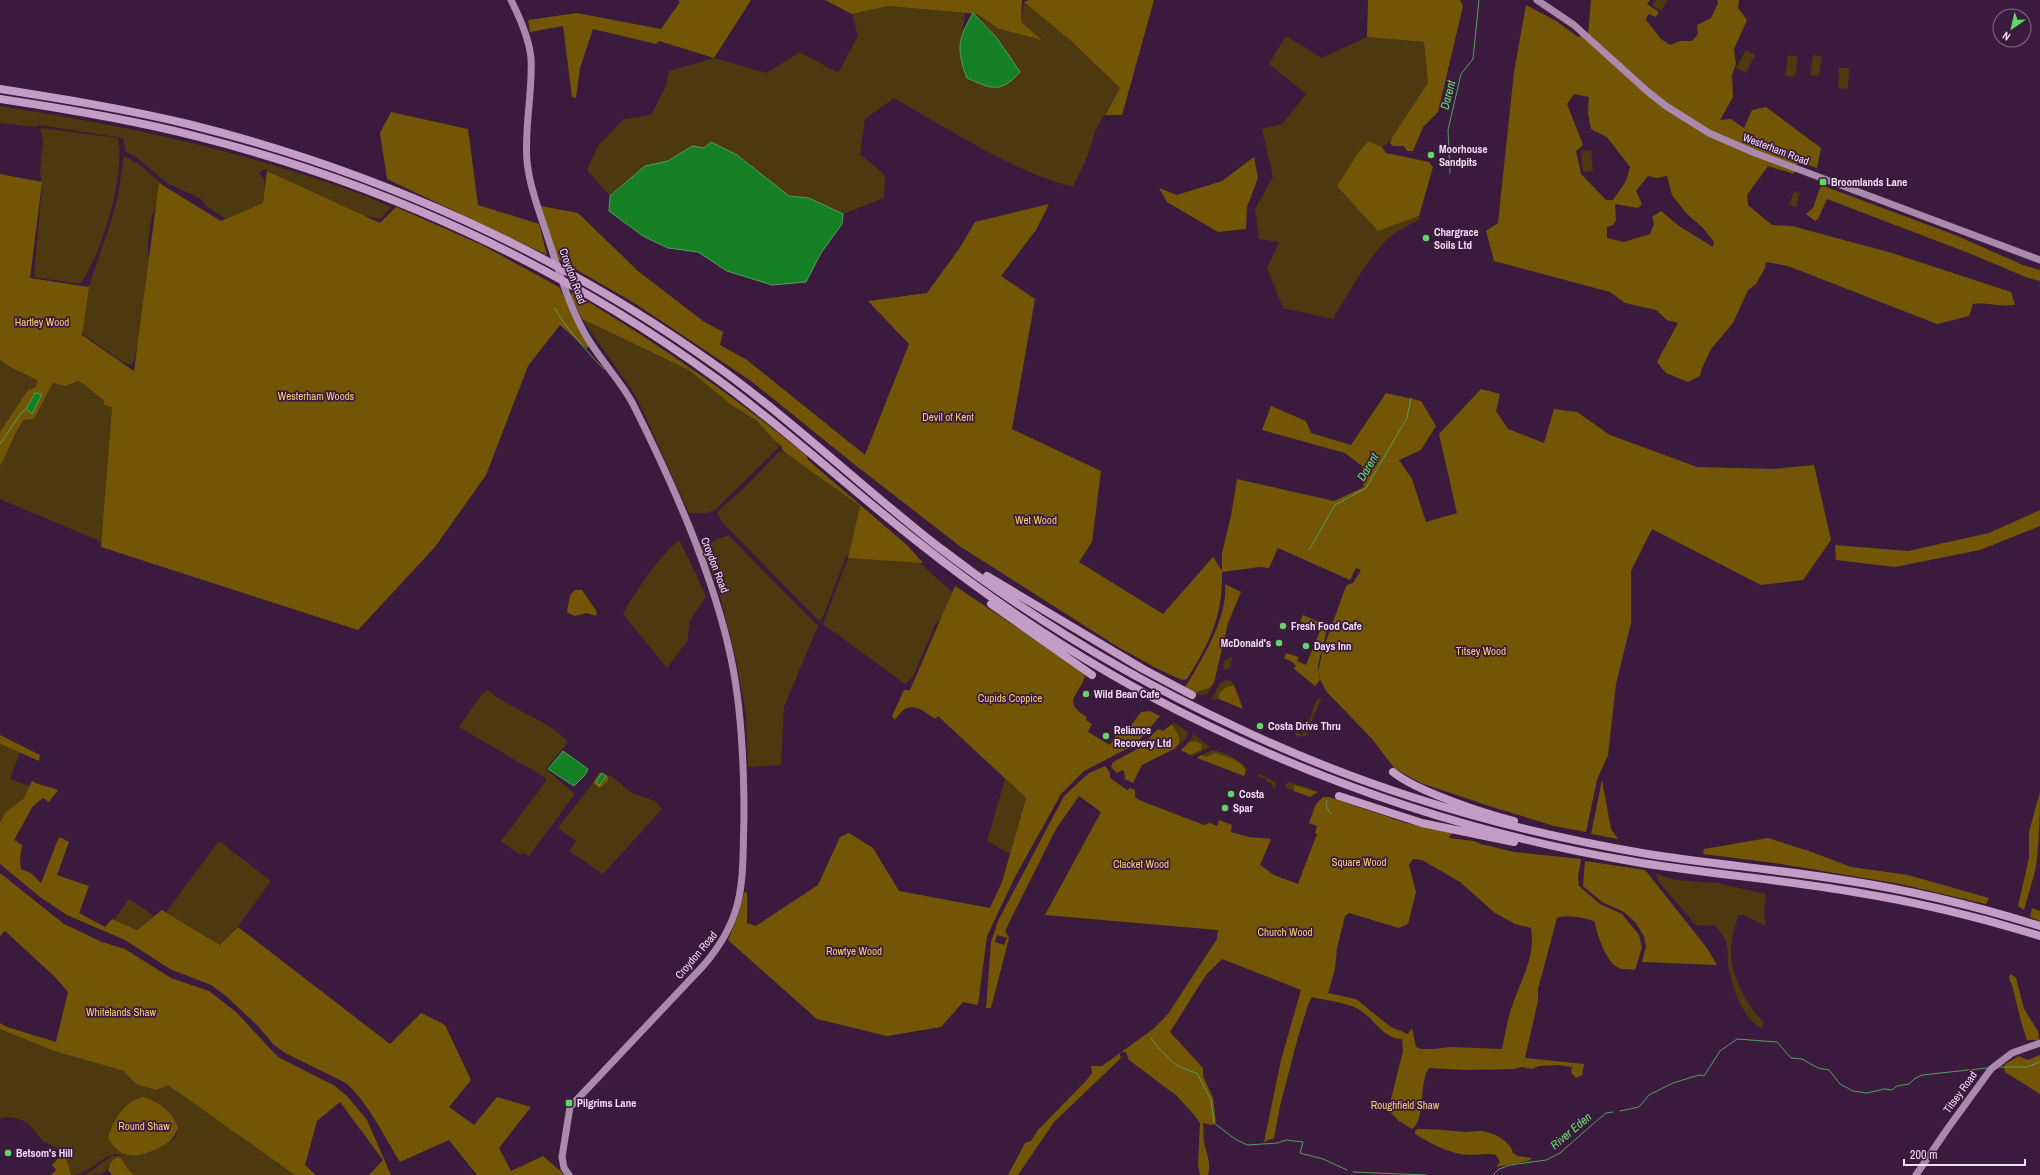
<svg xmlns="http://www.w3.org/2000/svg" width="2040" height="1175" font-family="'Archivo Narrow',sans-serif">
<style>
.green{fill:#4c390f;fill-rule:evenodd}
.forest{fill:#735605;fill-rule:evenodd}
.water{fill:#147f23;stroke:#579c61}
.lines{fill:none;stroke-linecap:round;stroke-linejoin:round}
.stream{stroke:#579c61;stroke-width:1}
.major{stroke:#aa8aac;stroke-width:7}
.highway{stroke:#c39dc6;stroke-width:8}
.poi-dot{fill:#63d468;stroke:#3a1b3d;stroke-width:1.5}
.labels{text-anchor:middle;stroke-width:3.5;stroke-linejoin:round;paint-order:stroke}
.poi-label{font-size:11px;font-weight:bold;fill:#f2def3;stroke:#3a1b3d;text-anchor:start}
.street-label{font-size:11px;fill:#f2def3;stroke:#3a1b3d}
.park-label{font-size:11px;fill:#f4cc78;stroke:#3a1b3d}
.water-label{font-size:12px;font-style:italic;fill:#6ae16f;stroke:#3a1b3d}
</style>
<rect width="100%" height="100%" fill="#3a1b3d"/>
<path class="green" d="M1656,0H1668L1661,11L1652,5Z
M1024,2L1069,39L1120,88L1096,129L1088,155L1073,187C1011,171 949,129 894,98L865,119L860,154L885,175L884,198L843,214L809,198L789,196L737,155L692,146L668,161L645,166L610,196L587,170L598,146L624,119L651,115L666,86L669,71L714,58L766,73L800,52L838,73L858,36L852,14L888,6L965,13L960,59L996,37L973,13L977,14L999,29L1041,39L1021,22Z
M1286,36L1322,58L1367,37L1424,42L1428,83L1391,140L1382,147L1369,141L1378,231L1419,216L1421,219C1411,224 1400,229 1391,236C1373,250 1345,298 1333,319L1283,308L1267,268L1279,242L1259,239L1255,209L1273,177L1262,129L1282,124L1306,94L1269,64Z
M1746,50L1755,55L1746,73L1736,68Z
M1788,55L1798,57L1795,77L1785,76Z
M1813,55L1822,56L1819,76L1810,75Z
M1839,68H1849L1848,89L1838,88Z
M0,106C96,121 189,139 282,168C319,179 356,191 391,207L380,219L355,214L264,169L259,173C268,181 264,192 263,203L226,219L206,206L201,199L167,183L135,156L126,152L123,138L39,125L36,127L0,123Z
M42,128L118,138C126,173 102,255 80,284L34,277L42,186L40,171L43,141L40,130Z
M1591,150L1593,171L1583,172L1581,151Z
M124,156L140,165L164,186L152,216L148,239V255L157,278L132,366L123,362L84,335L81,326L84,300L110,225L118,196Z
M1794,191L1800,193L1796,207L1789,205Z
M582,319L689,370L730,404L757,421L775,441L781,445L716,509L708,513H689L636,396Z
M0,360L10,367L37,380L36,387L28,390L0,432Z
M78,381C90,387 102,398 112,407L102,542L0,499V465L24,420L34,419L53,383L66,386Z
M780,451L793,457L860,506L849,554L846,557L823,617L819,621L723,523L717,514L720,509L743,489Z
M728,535L818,626L784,707L781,765L748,767L746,716L737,664L718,588L700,547Z
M680,541L706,596L689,622L688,640L667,668L623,614C630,600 667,544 680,541Z
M848,558L919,562L952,592L941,619L935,625L913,677L905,684L823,624Z
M1232,657L1230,668L1223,670L1224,661Z
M1226,680L1232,682L1234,685L1224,688L1219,694V699L1211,700L1220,683Z
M1214,683L1208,693L1203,695L1193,693L1209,688Z
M488,690C511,711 545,717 568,742L546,769L575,794L529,856L523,853L521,855L501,841L546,781V778L459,727L482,694Z
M1317,699H1321L1307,733L1309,735L1297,737L1294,730L1302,735L1304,730L1301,725L1307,720H1309Z
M1173,722L1187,731L1188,735L1180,745C1179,740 1172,727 1173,722Z
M1194,734L1210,747L1193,756L1190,755L1201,750L1196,741L1189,742Z
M0,744L20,753L10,779L30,786C25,802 9,808 0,822Z
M1212,750C1225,752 1245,762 1250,773L1245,768L1214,753L1206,757L1201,755Z
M1259,774L1276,782L1275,791L1270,782L1267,783L1266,779L1258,776Z
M610,775L632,793L655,801L662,809L603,874L569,851L576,841L558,828L593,783L600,787L608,779V776Z
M1005,779L1026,798L1010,854L987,841Z
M1288,782L1319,791L1294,786V791L1288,789L1285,785Z
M219,841L271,881L238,926L220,945L166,912Z
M1656,874L1677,880L1717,883L1766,894L1764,913L1766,926L1743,915H1738C1735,928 1730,942 1731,955C1731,975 1749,1010 1764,1022L1762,1028C1743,1021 1733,988 1729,970C1727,961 1729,951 1726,942C1724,936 1719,931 1716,926L1696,925L1658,881Z
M129,899L154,916L137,930L114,920Z
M0,1029L54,1051L124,1071L136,1084L156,1090L168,1084L295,1175H134L129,1171L121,1158L111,1162C105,1175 101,1175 85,1175L112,1156H122L117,1154C99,1156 91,1175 71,1175L65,1155L59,1149L43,1141L27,1122L14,1118L5,1117L0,1119ZM144,1097C161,1103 172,1111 178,1128L175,1138L147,1153Z"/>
<path class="forest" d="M678,0H751L714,58L659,41L656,44L593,29L580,68L576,98L572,97L563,26L530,32L528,20L577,13L661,29L680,2Z
M825,0H1022L1021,22L1042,40L999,29L977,14L888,6L852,14Z
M1029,0H1154L1122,115H1105L1120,88L1069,39L1024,2Z
M1368,0H1460L1463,6L1438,112L1423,127L1413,151H1407L1404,146H1393L1390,143L1393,136L1428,83L1424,42L1367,37Z
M1591,0H1650L1647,4L1659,12L1656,17L1648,14L1646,20L1661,39L1670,45L1680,41H1692L1698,34L1697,25L1711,18L1718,3L1717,0H1739L1738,8L1747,20L1734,49L1736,64L1732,75L1733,97L1720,120L1731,119L1744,128L1752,110L1766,107L1821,148L1817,168L1798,162L1794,174L1768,166L1747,195L1748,205L1772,225L1792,226L1892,253L2011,292L2015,305C1998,307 1988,302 1973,304L1969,316L1937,324L1788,266L1766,262L1765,268L1756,284L1748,290L1733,323L1711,349L1702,368L1700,376L1688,382L1666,373L1657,362L1678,323L1667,320L1656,310L1625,303L1610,292L1494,261L1486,231L1498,223L1514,72L1526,5L1556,21L1578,37L1588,34ZM1574,94L1589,97L1588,113L1591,129L1607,137L1630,167L1626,181L1613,200H1606L1581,174L1576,151L1583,145L1567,104ZM1648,176L1657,178L1667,176L1672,195L1686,213L1703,228L1714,242L1713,247L1679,226L1661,211L1652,217L1654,224L1650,234L1624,242L1607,238V227L1613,225L1616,220L1615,204L1638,208L1642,204L1636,191Z
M391,112L468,129L478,205L539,224L547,255L387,179L380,133Z
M1369,141L1382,147L1386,153L1429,162L1433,167L1419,216L1378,231L1337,186L1360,150Z
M1254,157L1258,178L1247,207L1246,229L1218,232L1167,202L1159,188L1177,195L1222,181Z
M267,171L380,223L396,207L482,245L559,287L589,346L587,349L560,325L528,366L486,475L435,547L358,630L101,547L112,407L104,405V400C95,394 88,386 78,381L66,386L53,383L34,419L24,420C14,434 9,450 0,466V432L28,390L36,387L37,380L10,367L0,360V174L42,182L30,278L89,287L82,335L134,371L159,183L221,221L263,203Z
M1821,185L1955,235L2023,265L2040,270V281L2028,278L1971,254L1827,199L1818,219L1815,221L1806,214L1813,208Z
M1049,204L1036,230L1001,276L1035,299L1012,429L1101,471L1092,542L1079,562L1163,614L1213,557L1222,571V553L1231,516L1237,479L1334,501L1364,487L1362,466L1345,453L1262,430L1271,406L1306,421L1311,433L1351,445L1386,393L1421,401L1436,426L1421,450L1399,460L1412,479L1426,522L1457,513L1439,434L1481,389L1500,394L1496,411L1508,429L1544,443L1554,409L1577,412L1610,435L1697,467L1774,469L1814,465L1831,540L1803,580L1761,585L1652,529L1631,571V623L1616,684L1608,755L1597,780L1586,832L1554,826L1486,805L1421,783L1395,769L1373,740L1326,691L1319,677V668L1323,649L1345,589L1347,585L1353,583L1361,570L1356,568L1350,580L1278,548L1269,568L1260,567L1222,572C1223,616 1210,642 1187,679L1182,680L1158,669L1118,647L961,547L859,468L751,381L636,304L558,259L541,206L578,213L638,271L703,321L723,332L720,345L747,360L865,455L909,344L868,301L927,293L959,249L975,222Z
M572,292C654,341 733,395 807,456L808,460L908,546L923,563L848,558L860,506L783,451L781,445L775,441L757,421L730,404L689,370L582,319L571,297Z
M2040,510V526L1980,550L1895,567L1836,560L1835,545L1908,551L1989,533Z
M1225,584L1241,592L1228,623L1214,683L1209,688L1193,693L1184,689C1202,660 1228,618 1225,584Z
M955,586L1083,672L1085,677C1077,697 1062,702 1087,717L1086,720L1092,724L1088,732L1110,745L1117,733L1130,727L1141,712L1150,711L1160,716L1136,744L1084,771L1061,794L1015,877L987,936L978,1005L963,1002L941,1027L887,1036L817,1019L728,940L738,916L744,893L747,892V923L756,926L818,885L840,837L849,833L873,848L899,891L990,908L1002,882L1026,798L938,716L935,719C919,708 909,699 895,720L892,716L904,690H910Z
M575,590H582L597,612L596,616L587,613L574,616L567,612L570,595Z
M1303,615L1328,626L1318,665L1320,680L1315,686L1293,668L1296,667L1294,663L1284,658L1286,653L1299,657L1297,661L1306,665L1320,631L1300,621Z
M1234,685L1243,709L1219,699V694L1224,688Z
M1172,724L1179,737V744L1174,749L1142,765L1133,783L1125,779L1124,771L1122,770L1117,773L1111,767L1113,762L1139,748L1158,729L1163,731Z
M0,735L40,755L39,761L0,744Z
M1196,741L1202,745L1201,750L1190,755L1181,750L1189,742Z
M1214,753C1224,756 1242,760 1246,771L1244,776L1197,758L1201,755L1206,757Z
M1105,766L1110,773V778L1127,790L1130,788L1135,790V797L1139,800L1204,825L1210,823L1217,826L1219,820L1232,825L1231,832L1249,837L1271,839L1260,865L1274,875L1298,884L1317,834L1315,833L1317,826L1309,823L1316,804L1323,797H1329L1406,823L1452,833L1449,838L1474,841L1481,844L1514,852L1581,859L1578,877L1579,886L1600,904L1622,914L1639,935L1642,948L1635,970C1630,969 1623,970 1619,968C1607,964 1596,933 1595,922C1586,918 1566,914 1557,918L1538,989V1001L1525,1058L1584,1064L1582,1075L1576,1078L1571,1072L1572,1067L1558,1065L1539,1066L1532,1069L1522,1067L1515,1069L1465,1070L1429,1068C1418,1084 1426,1120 1412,1129L1399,1121L1390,1112V1103L1403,1051L1402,1039C1384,1039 1374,1019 1360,1010C1347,1002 1327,1001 1312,997L1308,1005L1298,1037L1280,1106L1274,1138L1264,1142L1281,1060L1301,990L1222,959L1206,975L1170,1032L1203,1068V1076L1213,1098L1216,1122L1212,1125L1203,1123C1204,1129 1203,1137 1204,1143C1207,1154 1211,1163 1208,1175H1200L1198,1166L1200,1123L1196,1117L1177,1096L1129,1060L1126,1052H1119L1121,1058L1054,1122L1018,1175H1008L1025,1143L1031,1141L1038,1130L1085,1082L1092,1073L1091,1066H1102L1152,1030L1168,1014L1217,939L1218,930L1045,915L1101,812L1079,796L1056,829L1005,931L1009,938L991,1008H986L991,942L998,921L1064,796L1089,773ZM1413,859L1422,860L1460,882L1495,913L1515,924L1531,928C1536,958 1520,981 1511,1009C1507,1022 1505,1035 1502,1049L1450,1047L1434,1049H1421L1416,1047L1412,1028L1408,1034L1391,1027L1356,999L1328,993L1335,969L1337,948L1345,916L1349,913L1399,928L1408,924L1416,892L1409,865ZM997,935L1007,938L1004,945L995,942Z
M600,772L608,776V781L600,788L593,783Z
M1602,780L1611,829L1618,839L1591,834Z
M32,781C41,786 49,786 58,790L49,802L43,798L33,806L14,840L22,845L20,859L21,869L31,873L41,883L59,837L69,842L57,875L89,886L79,913L105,927L112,919L137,930L162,910L220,945L238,927L390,1044L421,1013L445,1025L471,1080L449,1107L474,1125L497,1097L531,1107L499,1148L511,1171L543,1156L565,1175H477L449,1140L400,1162C384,1136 369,1104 346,1083L285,1053L273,1044L258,1026L226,996L211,985L170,969L125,940L67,915L40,897L0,864V822L6,812L24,798Z
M1294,785L1318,792L1310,797L1294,791Z
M2040,792C2040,814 2039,837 2037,859C2035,876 2028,894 2024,910L2018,906L2029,858V832Z
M1768,838L1812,852L1851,867L1908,875L1989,898L1986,904L1900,884L1781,864L1703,854L1704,849Z
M1585,861L1645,870L1707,948L1717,965L1642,962L1646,946L1644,936L1635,922L1624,912L1602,902L1583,886Z
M0,873L64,924L102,942L125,949L171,978L209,991L236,1012L278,1057L335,1086L347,1096L367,1120L391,1175H369L383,1160L340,1102L317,1121L305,1165L316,1175H295L168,1085L156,1090L136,1084L124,1071L54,1051L0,1029V1023L7,1027L56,1042L68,992L55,977L5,931L0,936Z
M2032,908L2040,911V921L2030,917Z
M2011,974L2016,978L2024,1009L2038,1031L2039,1040H2027C2021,1023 2017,1006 2013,988C2012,984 2009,981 2009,976Z
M2040,1055V1094L2005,1072L2004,1069L2005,1064L2019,1056L2028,1060Z
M144,1097C161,1103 172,1111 178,1128C173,1140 168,1144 156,1149C135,1159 120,1159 108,1138C113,1120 125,1100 144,1097Z
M1417,1129C1433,1129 1448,1130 1464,1132C1469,1132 1474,1131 1479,1131C1491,1131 1511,1141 1513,1153L1518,1156L1532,1158L1528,1161L1496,1167L1500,1162L1496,1155C1487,1153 1480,1155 1471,1155C1452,1155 1431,1144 1415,1134V1131Z
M63,1153L65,1155L71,1175H51L56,1170L52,1165Z
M117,1157L121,1158L129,1171L134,1175H112L108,1170L111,1162Z"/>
<path class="water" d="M973,13L996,37L1020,72C1000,94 992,89 967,78C956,49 958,39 973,13Z
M711,142L737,155L789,196L809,198L843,214L842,224L821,253L806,282L772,285L727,271L698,252L668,248L643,236L609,211L610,196L645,166L668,161L692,146L704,148Z
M35,393L42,394L32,414L26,409Z
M563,751L588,769L585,775L574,786L548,769Z
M602,773L606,776L599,786L596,782Z"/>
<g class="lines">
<path class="stream" d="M1450,173L1448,130L1461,74L1473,59L1479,0
M555,308C560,321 593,359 604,369
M0,444L21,413L26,409
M1309,550L1335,505L1366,488L1407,418L1411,398
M1327,801L1326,806L1331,814
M1151,1038C1153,1043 1173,1063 1178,1066C1181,1067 1194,1073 1197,1073L1211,1100L1214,1123L1235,1139L1247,1145L1278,1143L1286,1140L1303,1142L1300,1153L1323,1159L1347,1170
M1998,1067H2027L2040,1062
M1620,1111L1639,1107L1649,1095L1673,1083L1699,1075L1704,1076L1720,1051L1737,1039L1777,1042L1791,1058L1802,1059L1818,1068L1829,1070L1840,1084L1853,1091L1867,1093L1884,1089L1892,1090L1897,1086L1909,1084L1914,1079L1922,1075L1987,1068
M1353,1172L1426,1175
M1493,1175L1499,1169L1510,1165L1546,1160L1560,1153L1601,1117L1606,1113L1613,1112"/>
<path class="major" d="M511,0C520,18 529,38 531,58C533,92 524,127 527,161C529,183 537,205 544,226C556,261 566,299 584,332C598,358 619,378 633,404C672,482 713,573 731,658C742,710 744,764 744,817C742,880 747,915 703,966L570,1107L562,1157L564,1168L569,1175
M1537,0L1574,25L1647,91L1666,106L1709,133L1755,153L2040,260
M1916,1175L1948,1128L1991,1069L2012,1053L2040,1043"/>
<path class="highway" d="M0,89C63,99 126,109 188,124C378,171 559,253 718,367C794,422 862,487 936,545C1028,616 1129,677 1234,726C1363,788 1501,829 1642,853C1708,864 1776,869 1843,880C1910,890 1976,906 2040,926
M0,99C67,109 134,120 199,137C385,184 562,266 717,379C787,430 850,489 918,542C1006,612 1102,674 1203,723C1338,789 1482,836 1630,861C1705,874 1780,879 1854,892C1917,902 1979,917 2040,936
M987,576L1143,669L1192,695
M991,604L1092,675
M1393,772C1416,791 1483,813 1514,821
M1339,796L1422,823L1514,842"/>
</g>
<g class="poi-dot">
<circle cx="1431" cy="155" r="4"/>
<rect x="1819" y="178" width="8" height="8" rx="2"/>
<circle cx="1426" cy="238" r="4"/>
<circle cx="1283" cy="626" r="4"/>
<circle cx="1279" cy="643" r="4"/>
<circle cx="1306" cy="646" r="4"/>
<circle cx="1086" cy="694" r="4"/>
<circle cx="1260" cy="726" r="4"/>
<circle cx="1106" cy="736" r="4"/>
<circle cx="1231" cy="794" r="4"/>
<circle cx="1225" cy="808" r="4"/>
<rect x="565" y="1099" width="8" height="8" rx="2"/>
<circle cx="8" cy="1153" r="4"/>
</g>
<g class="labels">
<g class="poi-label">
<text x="1439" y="153">Moorhouse<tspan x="1439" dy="13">Sandpits</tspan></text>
<text x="1831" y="186">Broomlands Lane</text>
<text x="1434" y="236">Chargrace<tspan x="1434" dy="13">Soils Ltd</tspan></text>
<text x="1291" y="630">Fresh Food Cafe</text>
<text x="1271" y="647" text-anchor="end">McDonald's</text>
<text x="1314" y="650">Days Inn</text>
<text x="1094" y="698">Wild Bean Cafe</text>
<text x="1268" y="730">Costa Drive Thru</text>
<text x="1114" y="734">Reliance<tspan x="1114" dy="13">Recovery Ltd</tspan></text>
<text x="1239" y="798">Costa</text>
<text x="1233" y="812">Spar</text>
<text x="577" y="1107">Pilgrims Lane</text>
<text x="16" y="1157">Betsom's Hill</text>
</g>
<g class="street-label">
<text transform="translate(1776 149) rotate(21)" y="4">Westerham Road</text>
<text transform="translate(573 276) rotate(70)" y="4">Croydon Road</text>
<text transform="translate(715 565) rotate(69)" y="4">Croydon Road</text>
<text transform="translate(696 955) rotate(-50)" y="4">Croydon Road</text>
<text transform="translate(1960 1092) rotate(-54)" y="4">Titsey Road</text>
</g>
<g class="park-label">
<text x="42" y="326">Hartley Wood</text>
<text x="316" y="400">Westerham Woods</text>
<text x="948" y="421">Devil of Kent</text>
<text x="1036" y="524">Wet Wood</text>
<text x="1481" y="655">Titsey Wood</text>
<text x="1010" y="702">Cupids Coppice</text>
<text x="1359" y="866">Square Wood</text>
<text x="1141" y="868">Clacket Wood</text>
<text x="1285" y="936">Church Wood</text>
<text x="854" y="955">Rowtye Wood</text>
<text x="121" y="1016">Whitelands Shaw</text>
<text x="1405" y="1109">Roughfield Shaw</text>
<text x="144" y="1130">Round Shaw</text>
</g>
<g class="water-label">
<text transform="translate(1448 95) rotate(-76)" y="4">Darent</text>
<text transform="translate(1368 467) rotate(-59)" y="4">Darent</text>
<text transform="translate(1571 1131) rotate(-40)" y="4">River Eden</text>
</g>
</g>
<g transform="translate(2012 28) rotate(214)"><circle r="19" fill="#3a1b3d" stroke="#846986"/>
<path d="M0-3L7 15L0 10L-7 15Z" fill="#63d468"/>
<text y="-6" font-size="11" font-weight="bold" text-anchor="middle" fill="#f2def3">N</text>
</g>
<path d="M1904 1159v6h121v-6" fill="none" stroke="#f2def3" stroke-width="2"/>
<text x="1910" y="1159" font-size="12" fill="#f2def3" stroke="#3a1b3d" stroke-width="3" paint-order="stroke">200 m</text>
</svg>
